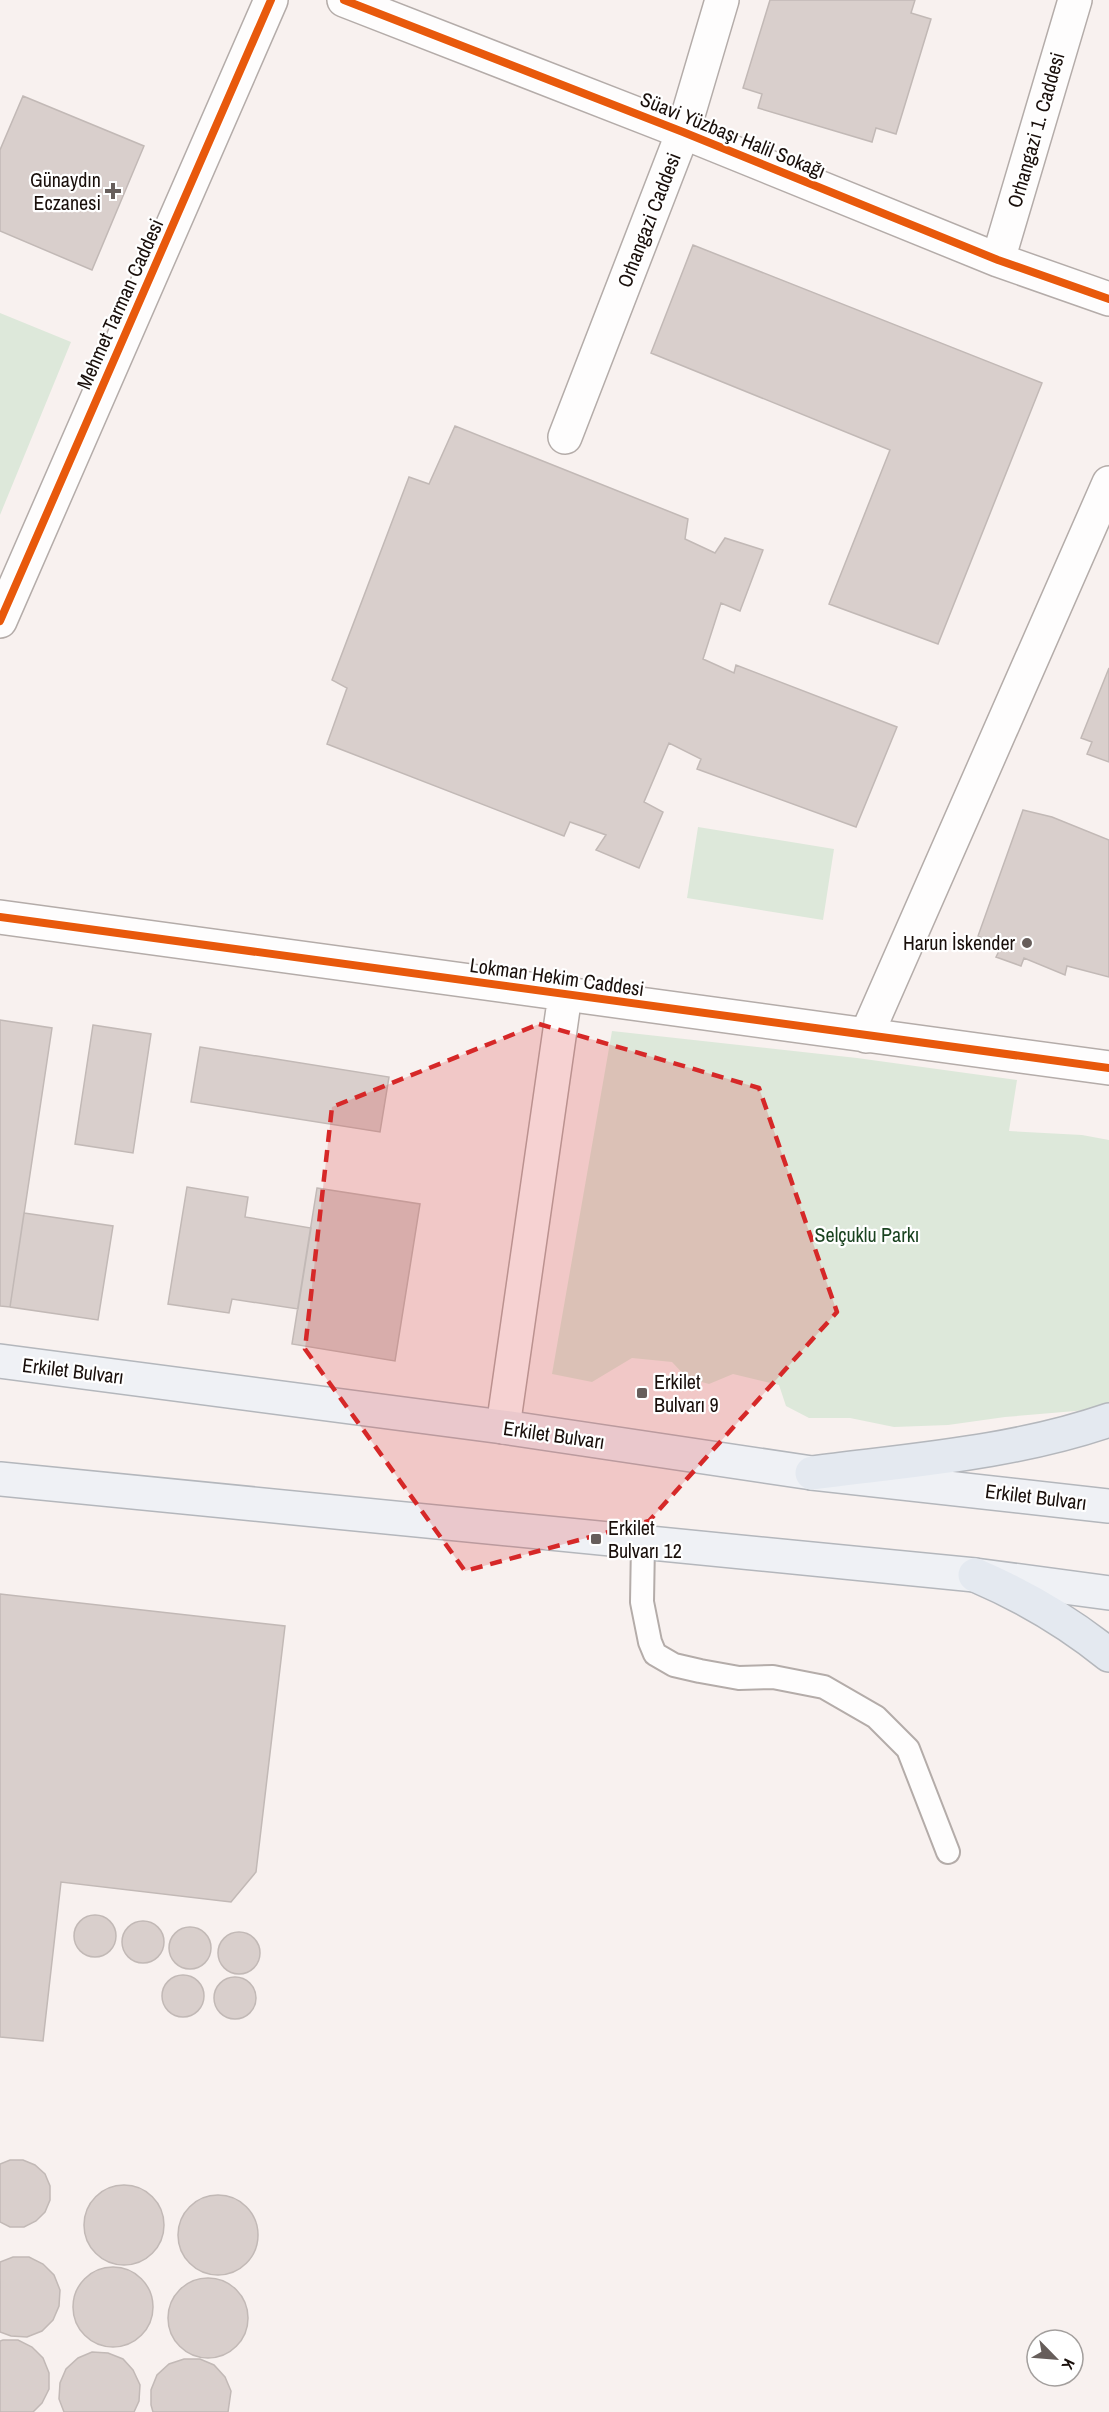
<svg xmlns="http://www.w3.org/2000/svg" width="1109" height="2412" font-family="'Archivo Narrow',sans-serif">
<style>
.green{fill:#dde8da}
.building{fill:#d9cfcc;stroke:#c2b9b6;stroke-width:1.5}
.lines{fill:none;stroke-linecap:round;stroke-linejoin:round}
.lane-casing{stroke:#b4aca9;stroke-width:26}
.street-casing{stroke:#b4aca9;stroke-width:36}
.primary-casing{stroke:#b4b7bc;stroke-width:36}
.highway-casing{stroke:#b4b7bc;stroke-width:36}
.lane{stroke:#fefdfd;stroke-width:22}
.street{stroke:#fefdfd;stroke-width:33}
.primary{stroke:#eff1f5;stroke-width:33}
.highway{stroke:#e4e9f0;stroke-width:33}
.cycleway-casing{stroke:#fff;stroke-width:11}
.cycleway{stroke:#e8590c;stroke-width:8}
.marked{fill:#d62828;fill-opacity:0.2;stroke:#d62828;stroke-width:4.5;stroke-dasharray:12 8;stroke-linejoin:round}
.poi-dot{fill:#675e5b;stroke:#fff;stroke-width:2}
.labels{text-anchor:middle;stroke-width:4.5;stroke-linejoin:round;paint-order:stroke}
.street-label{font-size:20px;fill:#190f0b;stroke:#fff}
.poi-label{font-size:20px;fill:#190f0b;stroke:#fff;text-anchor:end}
.park-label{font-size:20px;fill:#1a4320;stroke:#fff}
</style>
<rect width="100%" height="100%" fill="#f8f1ef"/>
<path class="green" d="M0,313L71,342L0,515Z
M698,827L834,849L823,920L687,898Z
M612,1031L857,1058L1017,1080L1009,1131L1082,1135L1109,1140V1405L1099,1409L1005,1417L948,1425L894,1427L850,1418H809L786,1406L779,1385L733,1374L709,1384L687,1378L672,1362L632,1358L592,1382L552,1374Z"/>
<path class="building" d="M770,0H915L911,13L931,19L896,134L876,128L872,142L758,108L762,94L743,88Z
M23,96L144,146L92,270L0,231V150Z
M693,245L1042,383L938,644L829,604L890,450L651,353Z
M455,426L688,519L685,539L715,553L725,538L763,550L740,611L721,603L703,659L734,673L736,665L897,727L856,827L697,769L701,759L669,743L644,802L663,812L639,868L596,850L606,835L570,822L564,836L327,744L347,688L332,680L409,477L429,484Z
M1109,668V762L1087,754L1092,742L1081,738Z
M1023,810L1052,817L1109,840V977L1067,966L1065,975L1024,958L1021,966L996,957L1001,947L978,936Z
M0,1020L52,1028L10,1307L0,1306Z
M93,1025L151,1034L133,1153L75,1144Z
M200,1047L389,1077L380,1132L191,1102Z
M187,1187L248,1197L245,1217L311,1228L298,1309L232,1299L229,1313L168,1304Z
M317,1188L420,1204L395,1361L292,1344Z
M24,1213L113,1226L98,1320L10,1307Z
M0,1594L285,1626L256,1872L231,1902L61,1882L43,2041L0,2037Z
M74 1936a21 21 0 1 1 42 0a21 21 0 1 1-42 0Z
M122 1942a21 21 0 1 1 42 0a21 21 0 1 1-42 0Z
M169 1948a21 21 0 1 1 42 0a21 21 0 1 1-42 0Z
M218 1953a21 21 0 1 1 42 0a21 21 0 1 1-42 0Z
M162 1996a21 21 0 1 1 42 0a21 21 0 1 1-42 0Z
M214 1998a21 21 0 1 1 42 0a21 21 0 1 1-42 0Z
M10,2160H23L35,2165L45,2174L50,2186V2200L45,2212L36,2221L24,2227H10L0,2222V2164Z
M84 2225a40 40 0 1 1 80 0a40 40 0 1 1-80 0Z
M178 2235a40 40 0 1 1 80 0a40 40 0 1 1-80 0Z
M13,2257H29L43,2264L54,2275L60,2290L59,2306L53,2320L42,2331L27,2337L11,2336L0,2332V2262Z
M73 2307a40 40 0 1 1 80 0a40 40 0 1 1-80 0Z
M168 2318a40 40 0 1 1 80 0a40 40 0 1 1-80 0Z
M3,2340H18L32,2347L43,2358L49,2373V2389L42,2403L33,2412H0V2341Z
M92,2352L108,2353L123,2359L133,2370L140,2385L139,2401L134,2412H64L59,2399L60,2383L66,2369L78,2358Z
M184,2359H200L214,2365L225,2377L231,2391L228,2412H153L151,2405V2390L157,2375L169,2364Z"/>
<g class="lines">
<defs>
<path id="lane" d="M643,1543L642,1602L650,1642L655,1654L674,1665L700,1671L739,1678L773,1677L824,1687L876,1717L908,1749L948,1852"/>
<path id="street" d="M344,0L683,132L998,260L1109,299
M998,260L1075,0
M565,437L683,132L722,0
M0,621L271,0
M0,917L1109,1068
M866,1036L1109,483
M503,1427L565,995"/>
<path id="primary" d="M0,1361L503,1427L812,1473L1109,1506
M0,1479L975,1575L1109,1593"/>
<path id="highway" d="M812,1473C912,1460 1013,1453 1109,1420
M975,1575C1024,1596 1067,1621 1109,1655"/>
</defs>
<use href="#lane" class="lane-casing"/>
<use href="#street" class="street-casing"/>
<use href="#primary" class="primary-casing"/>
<use href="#highway" class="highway-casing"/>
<use href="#lane" class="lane"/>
<use href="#street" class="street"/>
<use href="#primary" class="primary"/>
<use href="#highway" class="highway"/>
<defs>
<path id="cycleway" d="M344,0L683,132L998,260L1109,299
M0,621L271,0
M0,917L1109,1068"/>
</defs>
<use href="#cycleway" class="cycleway-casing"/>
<use href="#cycleway" class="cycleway"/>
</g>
<path class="marked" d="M539,1024L759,1088L837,1312L649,1521L465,1571L305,1349L332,1107Z"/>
<g class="poi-dot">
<path d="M110 182h6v6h6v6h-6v6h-6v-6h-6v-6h6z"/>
<circle cx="1027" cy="943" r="6"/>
<rect x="636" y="1387" width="12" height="12" rx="3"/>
<rect x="590" y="1533" width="12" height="12" rx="3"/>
</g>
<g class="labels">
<g class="street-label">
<text transform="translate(1036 130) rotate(-74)" y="7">Orhangazi 1. Caddesi</text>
<text transform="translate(733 135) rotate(22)" y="7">Süavi Yüzbaşı Halil Sokağı</text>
<text transform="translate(649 220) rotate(-69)" y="7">Orhangazi Caddesi</text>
<text transform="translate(120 304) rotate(-66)" y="7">Mehmet Tarman Caddesi</text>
<text transform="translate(557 977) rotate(8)" y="7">Lokman Hekim Caddesi</text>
<text transform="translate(73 1371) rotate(7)" y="7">Erkilet Bulvarı</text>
<text transform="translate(554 1435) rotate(8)" y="7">Erkilet Bulvarı</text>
<text transform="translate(1036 1497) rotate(7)" y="7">Erkilet Bulvarı</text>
</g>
<g class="poi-label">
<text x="101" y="187">Günaydın<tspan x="101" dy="23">Eczanesi</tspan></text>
<text x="1015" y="950">Harun İskender</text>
<text x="654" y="1389" text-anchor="start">Erkilet<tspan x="654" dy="23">Bulvarı 9</tspan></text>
<text x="608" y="1535" text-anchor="start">Erkilet<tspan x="608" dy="23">Bulvarı 12</tspan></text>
</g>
<g class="park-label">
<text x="867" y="1242">Selçuklu Parkı</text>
</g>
</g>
<g transform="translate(1055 2358) rotate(115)"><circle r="28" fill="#ffffff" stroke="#a39f9d" stroke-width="1.5"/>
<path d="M0-4.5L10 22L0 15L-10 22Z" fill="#675e5b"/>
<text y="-9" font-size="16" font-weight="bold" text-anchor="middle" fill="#190f0b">K</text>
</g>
</svg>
